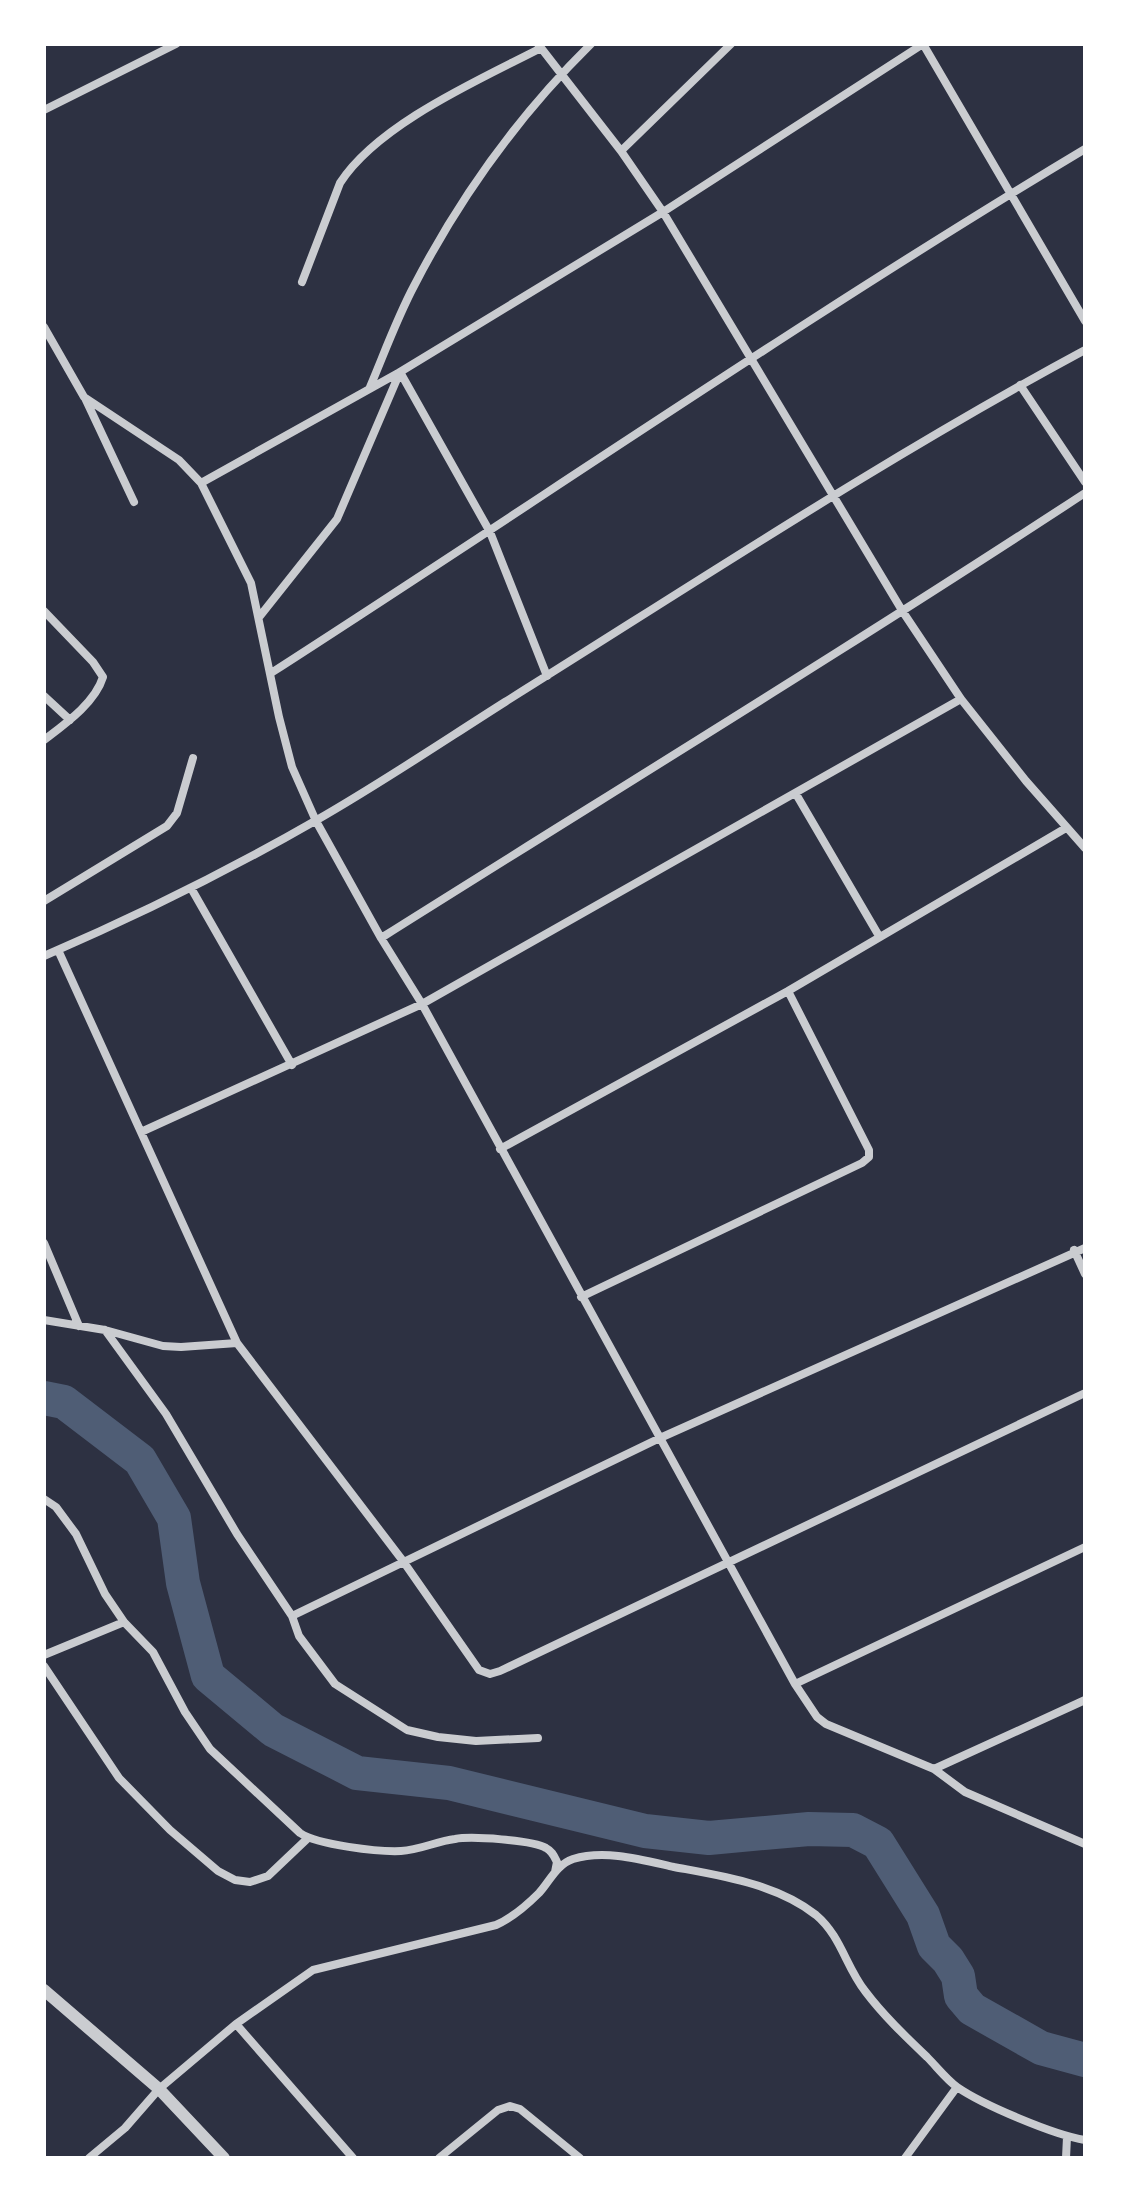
<svg xmlns="http://www.w3.org/2000/svg" width="1129" height="2202" font-family="'DejaVu Sans',sans-serif">
<style>
.lines{fill:none;stroke-linecap:round;stroke-linejoin:round}
.river{stroke:#4f5d75;stroke-width:34}
.minor{stroke:#caccd0;stroke-width:8}
.tertiary{stroke:#caccd0;stroke-width:12}
</style>
<rect width="100%" height="100%" fill="#2d3142"/>
<g class="lines">
<path class="river" d="M44,1398L64,1402L140,1460L174,1518L183,1583L208,1676L273,1730L357,1773L449,1783L645,1831L709,1838L809,1829L853,1830L878,1843L923,1915L934,1946L948,1960L958,1976L961,1996L972,2009L1041,2048L1085,2060"/>
<path class="minor" d="M538,44L621,151L663,212L903,612L961,699L1026,781L1085,848
M923,44L1085,321
M44,110L176,44
M621,151L731,44
M302,282L340,183C378,124 479,80 541,48
M44,327L84,397L179,460L201,483L251,583L279,717L292,767L316,821L381,938L422,1004L795,1684L817,1717L826,1724L934,1769L965,1792L1085,1844
M400,372L490,532L547,676
M1020,385L1085,482
M370,387C384,354 397,318 414,286C460,197 520,114 591,44
M85,398L134,502
M201,483L400,372L663,212L923,44
M44,611L93,662L103,677C95,703 65,724 44,740
M260,616L337,519L400,372
M271,673C543,498 808,315 1085,149
M44,696L70,720
M796,794L879,936
M191,888L292,1065
M44,901L167,826L177,813L193,758
M381,938C616,790 853,645 1085,493
M58,950L237,1343L403,1561L479,1670L490,1674L500,1671L1085,1393
M44,956C137,916 228,871 315,821C380,784 442,742 505,702C697,582 886,457 1085,350
M141,1132L422,1004L961,699
M500,1149L788,991L1066,828
M44,1243L79,1326
M1074,1250L1085,1274
M581,1297L862,1163L869,1157V1150L788,991
M44,1320L105,1330L163,1346L181,1347L237,1343
M105,1330L166,1414L237,1534L292,1616L660,1438L1085,1248
M44,1499L56,1507L76,1534L105,1594L124,1622L153,1652L185,1712L210,1749L300,1833C318,1845 378,1852 401,1851C420,1850 437,1841 455,1839C471,1836 533,1840 546,1848C552,1851 554,1856 557,1862L555,1872
M292,1616L299,1636L335,1684L407,1730L438,1737L476,1741L538,1738
M44,1655L124,1622
M44,1666L119,1778L170,1830L218,1871L235,1880L250,1882L268,1876L308,1838
M795,1684L1085,1547
M934,1769L1085,1700
M236,2024L353,2158
M89,2158L125,2128L159,2089L236,2024L313,1970L496,1925C512,1918 526,1906 539,1893C550,1881 556,1865 573,1859C605,1849 643,1860 674,1867C722,1876 777,1884 816,1915C841,1936 846,1967 865,1991C883,2015 905,2036 927,2057C937,2067 946,2079 957,2087C983,2105 1054,2135 1085,2140
M439,2158L498,2110L510,2106L520,2109L580,2158
M905,2158L957,2087
M1066,2158L1067,2137"/>
<path class="tertiary" d="M44,1990L159,2089L224,2158"/>
</g>
<rect width="1129" height="2202" fill="none" stroke="#ffffff" stroke-width="92"/>
</svg>
